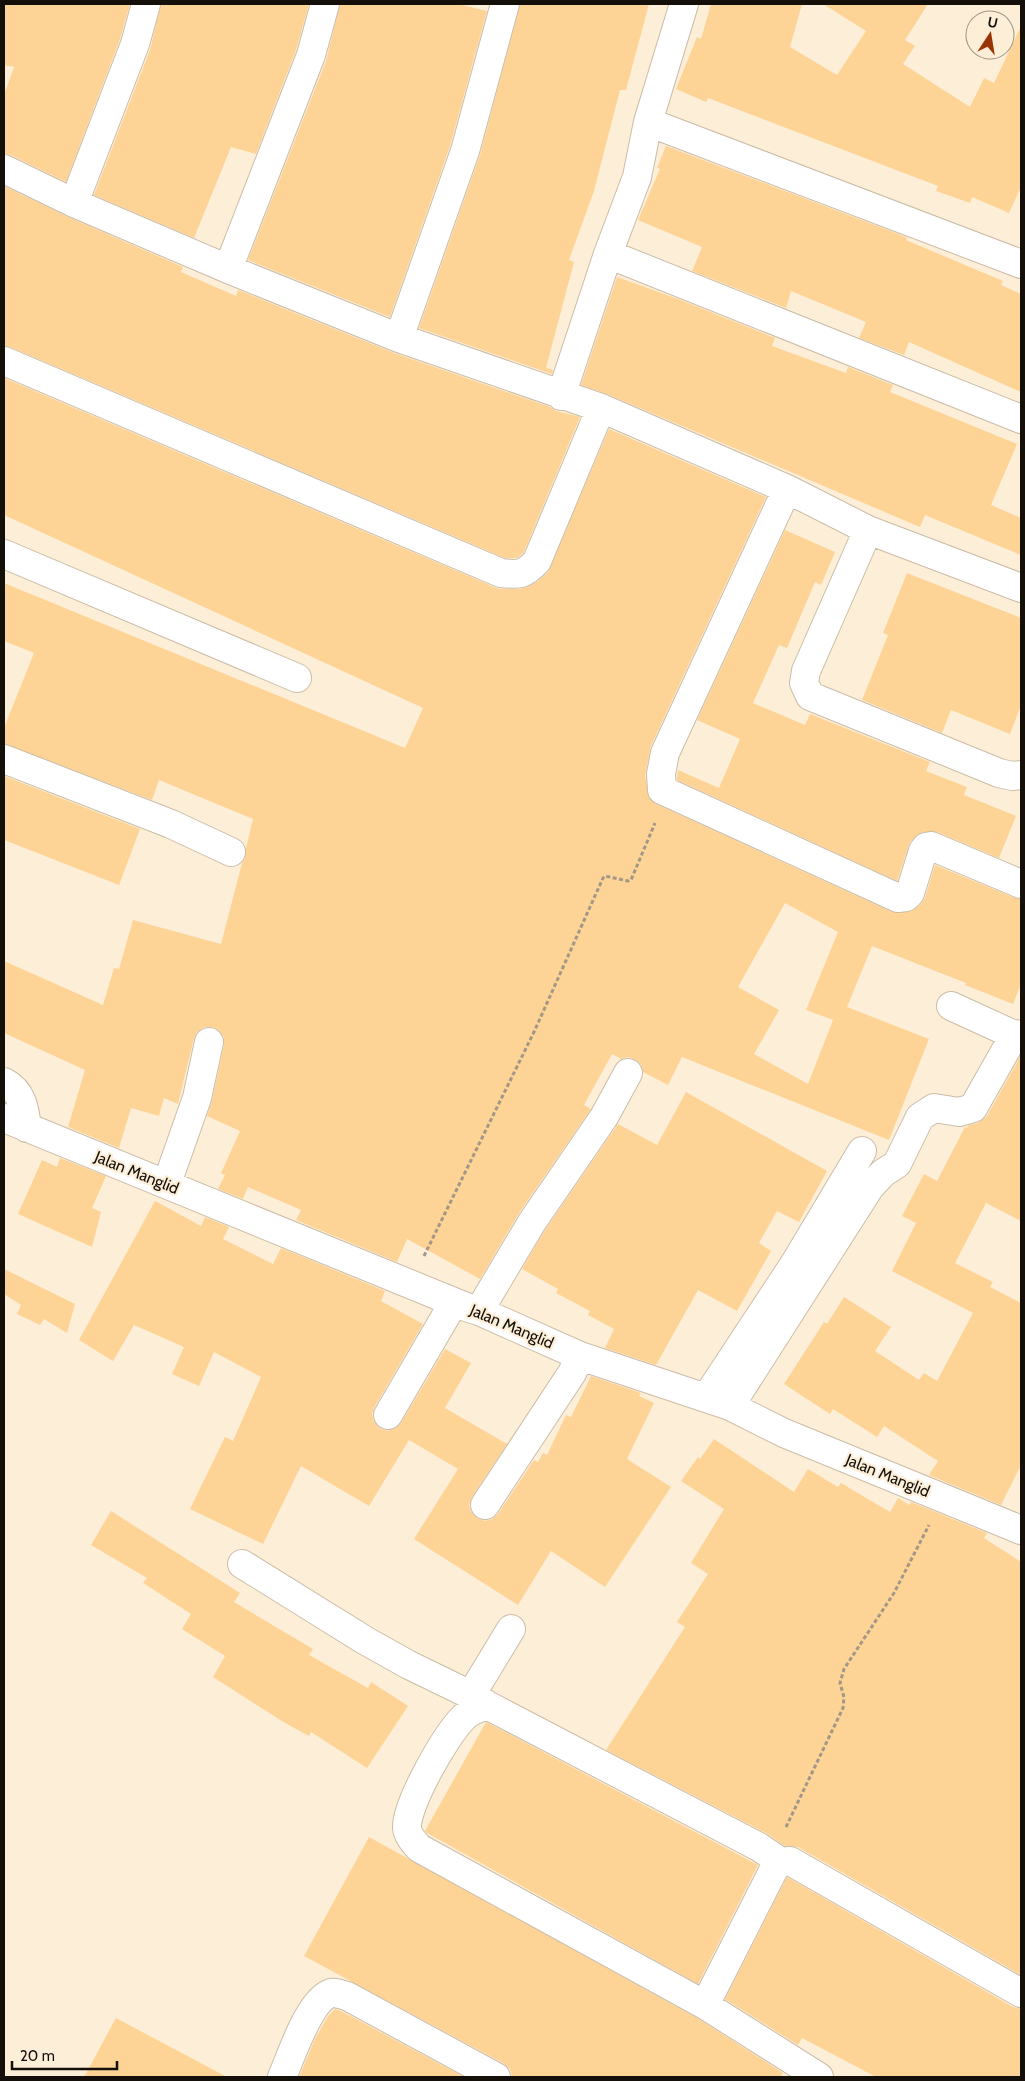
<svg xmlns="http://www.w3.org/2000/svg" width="1025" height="2081" font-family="Cabin,sans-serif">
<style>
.building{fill:#fdd496;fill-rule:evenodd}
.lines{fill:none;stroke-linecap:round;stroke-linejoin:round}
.minor-casing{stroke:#cbbca7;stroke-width:30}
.path{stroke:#a39787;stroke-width:3;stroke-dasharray:4 2.5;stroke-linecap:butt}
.minor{stroke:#fff;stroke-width:28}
.labels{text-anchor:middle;stroke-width:4.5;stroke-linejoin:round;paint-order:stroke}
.street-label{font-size:16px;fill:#140f08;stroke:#fdeed8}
</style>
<rect width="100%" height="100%" fill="#fdeed8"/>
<path class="building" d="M4,4H130L120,39L66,182L11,155L4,154V95L14,67L4,65Z
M161,4H309L296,50L256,154L231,147L194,238L94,195L150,50Z
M340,4H458L487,11L450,146L390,317L248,260L326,61Z
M520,4H649L626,90H620L594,191L569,260L574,262L546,368L553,370L552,374L419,328L480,155Z
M711,4H802L790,47L837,75L866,31L823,4H928L905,40L915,46L903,64L970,107L984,78L994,83L1021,26V187L1009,213L972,197L970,203L936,191L938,186L708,98L706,102L676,89L697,37L701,39Z
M666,146L901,235L907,238L906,240L1003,281L1001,285L1021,294V392L909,342L904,355L859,338L866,322L791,291L786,308L692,271L702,247L638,220L660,169L657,168Z
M4,186L68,217L183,267L181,272L236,296L238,290L394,353L550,407L556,411L580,417L524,552L517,558H505L10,347L4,346Z
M617,277L678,299L775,338L772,346L846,373L848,367L893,385L890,392L1017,444L991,505L1021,518V555L925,515L920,527L607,394L581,385Z
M4,378L499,589H518L527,587L537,582L548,572L609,429L766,497L651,746L645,775L649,798L656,804L892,912H908L921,904L925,898L935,865L1015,898L1021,899V984L1013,1004L965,985L966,983L872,946L847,1007L929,1039L889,1140L682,1057L668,1085L643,1072L641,1064L636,1060L628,1057L621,1059L612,1054L584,1105L591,1109L519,1213L480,1279L407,1239L397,1262L296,1220L301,1210L248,1187L243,1199L218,1189L225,1175L221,1173L240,1131L207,1116L212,1101L224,1045V1037L219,1030L213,1027H204L197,1032L194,1038L178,1104L164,1098L159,1116L131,1108L119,1148L68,1127L85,1070L4,1033V961L103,1005L114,968L119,969L133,920L221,944L242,863L245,858L246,848L253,819L159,780L152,800L4,744V728L34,653L4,641V583L405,748L423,708L4,515ZM785,903L838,932L806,1010L833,1020L808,1084L754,1054L779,1010L738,987Z
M785,530L835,552L821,585L815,582L787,648L779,645L753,703L805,725L810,714L930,762L926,771L967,787L964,795L1016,816L999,858L937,832H923L910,842L897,881L677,780L678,770L719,788L740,739L697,720Z
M907,573L1021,618V705L1010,734L951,710L942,733L862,700L888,635L883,633Z
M4,776L140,829L119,885L4,840Z
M1021,1055V1221L986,1203L955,1263L993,1282L990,1287L1021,1303V1465L1001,1505L929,1475L938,1461L884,1426L877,1437L833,1409L830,1414L784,1384L824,1322L827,1324L844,1297L891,1327L875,1351L919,1380L924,1373L937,1381L973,1313L892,1271L916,1223L902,1216L924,1174L937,1181L965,1127L967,1128L969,1125L978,1123L987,1116Z
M686,1092L827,1171L799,1222L777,1211L759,1243L771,1251L737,1311L698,1290L656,1365L605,1348L614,1329L588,1315L590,1311L556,1293L558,1289L522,1269L545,1230L618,1124L657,1145Z
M60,1158L106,1176L92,1208L101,1212L92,1247L18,1214L42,1160L57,1167Z
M155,1201L201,1226L205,1217L229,1227L223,1239L273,1264L281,1248L385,1291L381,1301L423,1324L374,1408L372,1414L374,1422L381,1429L388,1431L396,1428L401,1423L445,1349L471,1363L445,1408L507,1444L472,1497L469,1505L471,1512L477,1518L485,1521L492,1519L498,1514L534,1460L538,1462L543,1453L547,1455L566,1415L571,1417L591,1376L641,1393L639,1396L654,1403L627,1459L671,1487L605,1587L551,1551L518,1605L414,1539L458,1469L409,1440L369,1506L301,1466L263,1544L190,1509L225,1437L233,1441L261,1377L214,1352L199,1386L172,1374L184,1347L134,1325L113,1361L79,1340Z
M4,1269L75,1304L67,1333L44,1319L40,1325L17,1314L21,1305L4,1294Z
M714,1439L794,1492L808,1469L838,1487L841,1483L890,1512L898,1498L909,1505L911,1502L987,1533L984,1538L1021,1562V1975L798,1847L785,1846L766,1833L606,1750L685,1627L677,1622L708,1574L691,1563L724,1509L681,1481L698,1457L700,1459Z
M111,1511L240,1593L234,1602L313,1649L309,1655L368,1688L371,1682L408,1706L367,1768L311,1732L309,1736L285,1723L213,1677L225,1656L182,1629L191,1614L143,1583L147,1578L91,1545Z
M486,1722L758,1865L698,1984L427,1833L425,1831Z
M369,1837L697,2018L783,2073L780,2077H512L510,2069L503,2063L304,1956Z
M787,1877L1013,2007L1021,2009V2077H876L802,2038L798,2045L725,1999Z
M335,2009L341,2011L464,2077H299L315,2039L328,2016Z
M116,2018L227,2077H84Z"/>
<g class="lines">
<defs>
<path id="minor" d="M648,122L1021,264
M4,169L74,203L228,269L399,338L601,408L787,489L868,530L1021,588
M74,203L135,44L146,4
M608,254L1021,419
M228,269L311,55L325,4
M399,338L465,151L505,4
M4,361L501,573C520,575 524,575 537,561L601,408
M561,396L608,254L637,177L648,122L684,4
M787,489L665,753L661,774L662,790L898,898L906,897L910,893L923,851L926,847L931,846L1021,884
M868,530L806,671L804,683L810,696L999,773L1012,776L1021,775
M4,554L297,678
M4,759L171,824L231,852
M951,1006L1021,1038
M4,1082C22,1091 25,1109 27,1128
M4,1118L466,1307L479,1311L580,1356L730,1406L784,1433L1021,1530
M167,1183L197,1098L209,1042
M479,1311L532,1222L604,1117L628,1073
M706,1398L795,1263L862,1151
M730,1406L870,1187L883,1173L897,1164L920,1117L934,1108L959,1112L973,1108L1015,1034
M388,1415L454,1302
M485,1505L572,1373L580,1356
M242,1564L366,1641L409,1665L479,1699L487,1705L759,1847L781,1862
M471,1695L511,1629
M487,1705C479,1708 468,1712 463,1718C446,1735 406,1804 407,1828C408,1836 414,1842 419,1848L705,2005L819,2077
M705,2005L775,1867L781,1862L790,1861L1021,1993
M282,2077C291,2057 309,2000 331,1993C336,1992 342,1995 347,1996L496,2077"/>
</defs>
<use href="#minor" class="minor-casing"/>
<path class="path" d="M424,1256L534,1032L603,878L605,876L628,881L631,880L655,823
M786,1827L843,1708L844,1697L840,1683L844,1669L894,1593L929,1525"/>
<use href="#minor" class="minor"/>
</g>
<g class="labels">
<g class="street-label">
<text transform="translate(137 1172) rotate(22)" y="6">Jalan Manglid</text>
<text transform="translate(512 1326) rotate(23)" y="6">Jalan Manglid</text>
<text transform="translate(888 1475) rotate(22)" y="6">Jalan Manglid</text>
</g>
</g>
<rect width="1025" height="2081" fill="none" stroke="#140f08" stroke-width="10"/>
<g transform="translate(990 35) rotate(12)"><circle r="24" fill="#fdeed8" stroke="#a09585"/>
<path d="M0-4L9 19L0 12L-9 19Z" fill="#993405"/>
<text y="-8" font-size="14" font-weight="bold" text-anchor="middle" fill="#140f08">U</text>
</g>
<path d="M12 2061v8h105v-8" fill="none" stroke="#140f08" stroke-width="2.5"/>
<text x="20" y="2061" font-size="15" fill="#140f08" stroke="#fdeed8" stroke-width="4" paint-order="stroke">20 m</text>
</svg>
